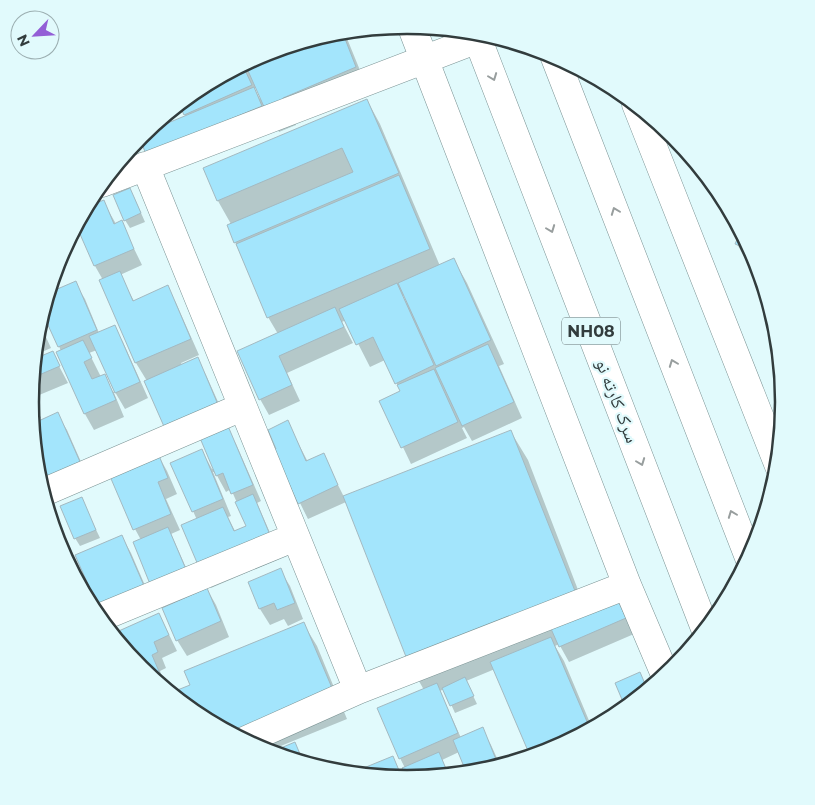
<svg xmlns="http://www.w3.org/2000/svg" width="815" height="805" font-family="Montserrat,'Noto Naskh Arabic',sans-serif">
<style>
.shadow{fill:#0003;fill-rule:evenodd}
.building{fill:#a3e5fc;stroke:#a3b9c1}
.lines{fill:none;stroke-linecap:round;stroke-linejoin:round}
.street-casing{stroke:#7b9394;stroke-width:29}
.highway-casing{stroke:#7b9394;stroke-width:29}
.street{stroke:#fff;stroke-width:28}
.highway{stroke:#fff;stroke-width:28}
.oneway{stroke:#989e9e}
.labels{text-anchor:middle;stroke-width:4.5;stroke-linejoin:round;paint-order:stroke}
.shield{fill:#e1fafc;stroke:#667576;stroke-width:1}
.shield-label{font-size:16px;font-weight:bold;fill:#323c3d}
.street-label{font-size:18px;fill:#323c3d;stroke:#e1fafc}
.rim{fill:none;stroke:#323c3d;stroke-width:2.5}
</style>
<rect width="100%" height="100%" fill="#e1fafc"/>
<path class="shadow" d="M344,31L368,90L295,121L296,125L279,132L268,112L140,136L186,117L181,106L172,110L198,88L221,76L222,79L243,70L240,66L263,54L334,32ZM257,87L261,98L260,99L254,88Z
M367,100L380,124L440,266L454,260L467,283L504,364L499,366L522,418L472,441L464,427L462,428L467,438L411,464L381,401L401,392L385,360L370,367L346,320L342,322L353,343L287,373L300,401L269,415L260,399L278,334L268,317L235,242L231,224L218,201L205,169ZM405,295L409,302L407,303L403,296Z
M129,156L135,171L98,187L122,159Z
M134,197L145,222L130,228L125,220Z
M103,201L116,224L121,222L142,265L120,275L134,301L167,287L176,303L199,355L181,363L182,365L197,359L206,375L228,424L147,381L136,363L100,281L103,280L95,266L77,224Z
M742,231L756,258L758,265L746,260L737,244Z
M53,277L59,290L75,283L85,299L99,333L114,326L123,342L148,398L125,409L115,392L114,393L124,417L94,430L85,414L58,353L61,351L43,310ZM97,350L115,391L113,392L104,376L101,377L89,353Z
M39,322L51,348L35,355L37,329Z
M52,353L68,383L32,398L41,418L32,422L30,402L34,361Z
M57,414L67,430L89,480L45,479L35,457L32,425Z
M287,422L308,462L323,455L344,497L511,432L528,460L585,608L614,595L634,634L569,662L559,644L555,646L564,661L593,730L552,751L532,757L495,669L466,681L477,704L455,713L444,689L440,691L461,738L482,729L491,745L501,767L481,773L468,774L459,752L442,760L450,776L409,780L404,769L405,768L400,758L424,690L411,667L346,502L308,519L293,489L285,493L278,450Z
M227,428L236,444L261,501L257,503L281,558L211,588L202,572L197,520L172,463L202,451L212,469H214ZM213,472H215L226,492L231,489L247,526L235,531L228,517L231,516Z
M158,455L167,471L177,494L166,499L180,530L171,534L196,590L141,540L135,529Z
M81,498L100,538L80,546L75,538Z
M122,537L131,553L153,604L108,623Z
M280,570L290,586L303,619L288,626L284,619L270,625L260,609L250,583Z
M207,589L216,605L229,637L187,656L177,640Z
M159,614L177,651L162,658L166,668L160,671L169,693L140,669L112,635Z
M303,623L317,646L347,719L266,752L198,716L171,694L192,686Z
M295,744L306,764L271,754Z"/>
<path class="building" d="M342,31L356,67L283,98L284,102L265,109L245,64L243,65L263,54L334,32Z
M244,68L252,85L184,115L179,104L198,88L220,77L221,78Z
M254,87L262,106L146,154L139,137L144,133Z
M367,99L399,173L234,243L227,225L353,172L342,148L217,201L203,168Z
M399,175L430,249L267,318L236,244Z
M130,188L141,213L124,221L113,195Z
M104,200L114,224L122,220L134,249L94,266L76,225L86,207Z
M741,230L752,251L735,244Z
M454,258L491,340L436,366L398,283Z
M120,271L133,301L168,285L191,339L135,363L99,280Z
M76,281L97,330L58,347L42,312L48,293Z
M397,283L434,365L395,384L373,337L356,345L339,309Z
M335,307L344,327L279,356L292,385L259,400L237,351Z
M115,325L140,382L115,393L89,336Z
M83,340L92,358L84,362L92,379L105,374L116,400L84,414L56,352Z
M488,344L514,402L462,426L435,368Z
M53,351L60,366L32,378L34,359Z
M198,357L219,407L166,431L144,381Z
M434,369L458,422L401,448L379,401L400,391L397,385Z
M58,412L81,464L44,480L36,461L32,424Z
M288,420L306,461L324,453L338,485L298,504L284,473L264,455L276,449L268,430Z
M228,426L253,485L231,494L223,473L216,476L200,438Z
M511,430L579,601L410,667L343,496Z
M202,449L223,499L192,512L170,463Z
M158,453L168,478L158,482L171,514L133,530L109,474Z
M253,494L273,542L201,572L181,525L223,507L234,531L246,526L235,502Z
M82,497L96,530L74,539L60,506Z
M168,527L188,574L152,589L133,542Z
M122,535L145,588L98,607L75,555Z
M281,568L295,603L277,610L274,603L259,609L248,582Z
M207,588L221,621L176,641L162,608Z
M615,594L626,618L559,647L548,622Z
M159,613L169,635L154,642L158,652L152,655L161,676L153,680L140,669L112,634Z
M304,622L335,695L235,737L198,716L170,693L190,685L184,671Z
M551,637L591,731L552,751L531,758L490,662Z
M640,672L648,691L626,709L615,683Z
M465,677L474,696L450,706L442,688Z
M437,683L458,733L399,759L377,708Z
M483,727L499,767L481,773L467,774L453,740Z
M295,742L304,764L269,753Z
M439,752L449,776L407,780L402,768Z
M393,756L403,780L349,774Z"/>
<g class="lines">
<defs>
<path id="street" d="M411,25L627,585L666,677
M636,104L779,466
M145,166L358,690
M102,183L478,39
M42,493L242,407
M99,618L295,537
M244,741L358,690L627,585"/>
<path id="highway" d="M475,32L706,631
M554,55L750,560"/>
</defs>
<use href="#street" class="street-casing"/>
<use href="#highway" class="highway-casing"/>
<use href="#street" class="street"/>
<use href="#highway" class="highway"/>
</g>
<defs><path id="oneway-chevron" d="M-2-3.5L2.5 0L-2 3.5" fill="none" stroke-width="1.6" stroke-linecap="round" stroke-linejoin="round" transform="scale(1.25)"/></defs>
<g class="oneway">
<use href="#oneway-chevron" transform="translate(493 77) rotate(69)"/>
<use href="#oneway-chevron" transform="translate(615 211) rotate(-111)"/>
<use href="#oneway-chevron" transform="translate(551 229) rotate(69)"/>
<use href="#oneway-chevron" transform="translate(673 363) rotate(-111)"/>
<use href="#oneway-chevron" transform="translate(641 462) rotate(69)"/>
<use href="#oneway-chevron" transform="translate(732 514) rotate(-111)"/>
</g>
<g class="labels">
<rect class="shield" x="562" y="317.5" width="58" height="27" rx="4"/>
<g class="shield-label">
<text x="591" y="337">NH08</text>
</g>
<g class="street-label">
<text transform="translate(617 401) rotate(69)" y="6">سرک کارته نو</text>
</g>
</g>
<path d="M0 0H815V805H0ZM39 402a368 368 0 1 1 736 0a368 368 0 1 1-736 0Z" fill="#e1fafc" fill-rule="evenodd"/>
<path class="rim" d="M39 402a368 368 0 1 1 736 0a368 368 0 1 1-736 0Z"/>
<g transform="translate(35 35) rotate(245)"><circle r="24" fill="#e1fafc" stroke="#9baeb0"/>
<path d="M0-4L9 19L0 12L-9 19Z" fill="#935ed6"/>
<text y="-8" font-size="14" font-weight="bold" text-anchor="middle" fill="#323c3d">N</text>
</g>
</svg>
